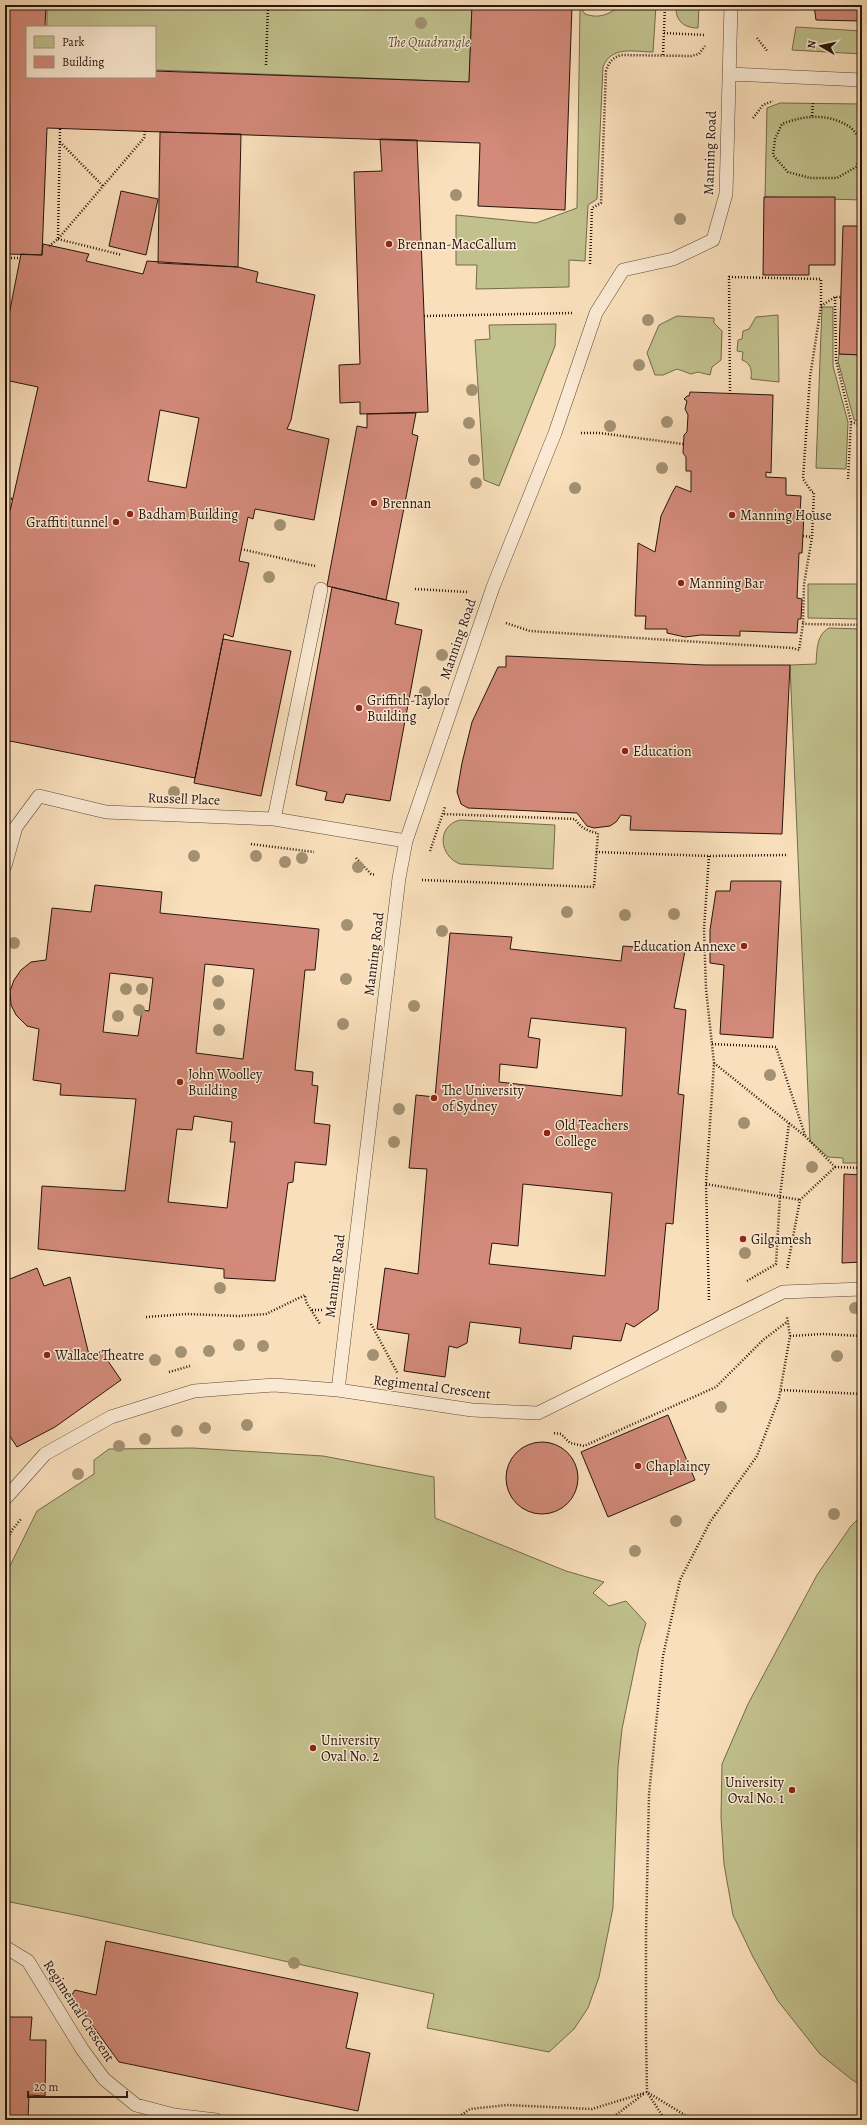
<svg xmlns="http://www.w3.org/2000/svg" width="867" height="2125" font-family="Alegreya,serif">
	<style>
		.green { fill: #c1c18d; stroke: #746a4c }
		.building { fill: #d38a7a; stroke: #26140b; fill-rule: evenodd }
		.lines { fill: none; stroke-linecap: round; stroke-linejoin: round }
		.service-casing { stroke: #5b4737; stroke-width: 14 }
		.path { stroke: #26140b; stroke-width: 2.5; stroke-dasharray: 1 2; stroke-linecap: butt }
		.service { stroke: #fbead3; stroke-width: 13 }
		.tree { fill: #a39173 }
		.poi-dot { fill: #8f2418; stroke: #fbead3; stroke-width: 1.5 }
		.labels { text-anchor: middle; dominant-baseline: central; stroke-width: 3; stroke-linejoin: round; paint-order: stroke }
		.park-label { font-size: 14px; font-style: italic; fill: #5c5138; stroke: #fbead3 }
		.street-label { font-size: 14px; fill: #26140b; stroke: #fbead3 }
		.poi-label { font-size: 14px; fill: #26140b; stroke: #fbead3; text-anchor: start }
	</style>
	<rect width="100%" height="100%" fill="#f9dfbb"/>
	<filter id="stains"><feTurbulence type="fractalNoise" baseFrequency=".005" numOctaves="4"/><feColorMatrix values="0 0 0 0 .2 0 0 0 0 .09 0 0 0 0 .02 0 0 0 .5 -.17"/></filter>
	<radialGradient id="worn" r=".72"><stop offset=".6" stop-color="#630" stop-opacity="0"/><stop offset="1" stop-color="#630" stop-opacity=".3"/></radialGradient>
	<path class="green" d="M47,5H472L469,82L155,70V27H47Z
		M620,5H656L653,52C635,52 611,45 603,67L597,199L588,205L585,261L569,260V287L476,289L477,265H456V215L536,223L577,208L580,7L585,14C598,19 610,15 620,5Z
		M676,5H699L698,28C683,28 675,20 676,5Z
		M796,27L862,31V54L792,50Z
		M780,103L862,104V200L765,197L767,108Z
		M822,307H833V366L848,422L846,469L816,468Z
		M778,315L779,382L751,379C752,370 751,363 742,360L743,352L737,351L738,340L742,339L743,331L749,329L756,317Z
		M677,316L714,318V323L722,331L721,360L712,367L710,375L698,372L691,374L677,369L663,375H655L647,353L659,325Z
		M556,324L555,346L499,486L484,480L475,340L490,339L489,325Z
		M839,354L862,355V422L854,420L838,361Z
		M808,584H862V619L808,618Z
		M829,628L862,629V1163H843V1158L828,1157L810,1141L790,665L816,664C817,651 816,635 829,628Z
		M460,820L555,825L553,869L460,864C439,856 436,826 460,820Z
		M193,1448L323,1456L434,1477L435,1518L566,1571L604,1582L593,1593L609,1606L626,1601L646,1623L639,1647L622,1729L618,1767L613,1908L599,1977L588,2008L574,2029L549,2052L427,2028L434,1994L80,1916L5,1901V1576L37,1511L94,1474V1460L109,1449Z
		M862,1515V2086L851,2079L820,2054L778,2001L753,1957L733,1915L724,1864L721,1817L722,1764L748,1704L817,1575L851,1526Z"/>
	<path class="building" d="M5,5H46L45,27H27V77H155V71L469,82L472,5H572L565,210L478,206L480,143L47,128L42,255L5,254Z
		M814,5H862V21L816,20Z
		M160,132L241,134L238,267L158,263Z
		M380,139L417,140L428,412L360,414V402L340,403L339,365L360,364L354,172L382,171Z
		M121,191L158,199L146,255L109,246Z
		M764,197H835V265H809V275H763Z
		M843,226H862V355L839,354Z
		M43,244L89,254L86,261L143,274L147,261L238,267L258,272L256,282L315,295L291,420L287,429L329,439L314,520L255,509L253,519L248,517L239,561L249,563L233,637L224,634L195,778L10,741L8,748L5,747V510L10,511L38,387L5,380V335L21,254L42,255ZM160,410L199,418L186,488L148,481Z
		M690,392L773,395L771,473L766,472V477L786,478V495L801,496L800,514H804L802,553H799L797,598L802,599L801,619H798L797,633L740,631V636L701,635L685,637L667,633V629H645L646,616H635L638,543L655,552L661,516L672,493L676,486L691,492V471H686V457L683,453L684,435L687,432L688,415L685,409L687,401L684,399L687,396H689Z
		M416,413L412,434L418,436L386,600L327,586L357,426L367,428V414Z
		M332,587L399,603L395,624L422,630L390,801L346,794L343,803L325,800L327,792L296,785Z
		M223,639L291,651L261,796L194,783Z
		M506,656L705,665H790L782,834L630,830L631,816L621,815L616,822L610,826L594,828L587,826L577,813L468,808L461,804L457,792L462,763L472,722L498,667H506Z
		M731,881H781L773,1038L720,1034L724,965L710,963V930L716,891H730Z
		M95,885L162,892L160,913L319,929L315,970H305L295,1070L313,1072L312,1085L318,1086L314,1123L330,1125L326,1165L295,1162L293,1182L288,1183L275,1281L224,1278V1269L38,1249L42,1186L125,1191L136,1099L60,1095L61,1084L33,1080L39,1029L27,1026L16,1015L11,1005L10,991L14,980L21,970L31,962L46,960L52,908L91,912ZM205,964L254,969L243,1059L196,1053ZM110,973L153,978L149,1011L142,1010L138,1036L103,1032ZM194,1116L232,1122L230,1142H235L227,1208L168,1202L177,1129L192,1130Z
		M450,933L512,937L510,949L621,961L623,946L685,951L674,1008L686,1010L678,1094L684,1095L673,1224L666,1223L658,1310L634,1327L626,1323L621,1341L573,1336L571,1349L519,1343L521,1328L470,1322L467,1343L457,1348L449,1346L445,1377L404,1371L409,1334L377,1329L385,1268L418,1274L427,1169L409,1168L416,1095L435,1097ZM531,1018L626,1028L622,1096L499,1082L500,1064L537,1068L540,1039L528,1037ZM523,1184L612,1193L605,1276L489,1264L492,1243L518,1246Z
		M844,1174L862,1175V1262L842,1263Z
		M37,1268L44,1286L70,1277L90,1359L101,1351L121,1380L55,1427L17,1447L5,1429V1281Z
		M668,1415L695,1480L608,1517L581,1452Z
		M506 1478a36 36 0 1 1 72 0a36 36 0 1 1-72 0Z
		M106,1941L358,1993L346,2048L370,2053L358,2111L119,2062L71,1996L75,1990L96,1995Z
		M5,2017H32L30,2040H46L45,2096L29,2095L28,2120L5,2119Z"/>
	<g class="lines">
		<g class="service-casing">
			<path id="service" d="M729,74L862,80
				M274,819L321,589
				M5,866L16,827L39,796L106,812L274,819L406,841
				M338,1390L399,878L406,841L493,587L555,433L596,313L623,270L673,259L713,240L726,194L731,5
				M5,1499L45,1454L111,1417L194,1391L274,1385L338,1390L472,1410L538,1413L783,1292L862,1289
				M5,1947L28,1961L82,2049L104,2079L136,2105L174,2115L216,2120"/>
		</g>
		<path class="path" d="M664,33L705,35
			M757,38L768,52
			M663,55L665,5
			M266,65L268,5
			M812,116L813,102
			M753,118L763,105L773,101
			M862,141C858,137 854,130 850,127C829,113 804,115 782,124L775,139L773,155L788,172L810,178H837L856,167L862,156
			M60,142L103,186
			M58,238L60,128
			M58,239L122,255
			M49,246L58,239L144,138L145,131
			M5,258H20
			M590,264L592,208L601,203L606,71C609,62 612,58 621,55L691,56L699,54L705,46
			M835,297L836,360L851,422L848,479
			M821,306L835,297H841
			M424,316L572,313
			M730,394L729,277L821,279V306L810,377L803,479L812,492H814L812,537L804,584L803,624
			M851,422L862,425
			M581,433H600L683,444
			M5,498L12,499
			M803,536L812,537
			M241,549L315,566
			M415,589L467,592
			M506,623L530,631L792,648L799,650L803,624L862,625
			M251,844L314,852
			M430,851L445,807
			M596,852L709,856L788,855
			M709,856L704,929L706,989L714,1063L706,1184L709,1301
			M356,858L371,874L376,875
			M422,880L594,887L598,833C587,831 581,828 575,819L443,814
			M712,1044L776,1047L805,1135
			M714,1063L805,1136L835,1167L800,1200L787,1269
			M835,1167L862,1168
			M706,1184L800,1200
			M747,1281L776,1264L780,1196L789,1123
			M312,1310H323
			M146,1317L187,1314L239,1316L266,1314L305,1295L306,1302L320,1324
			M371,1324L398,1374
			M790,1336L823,1334L862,1336
			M169,1372L190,1366
			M781,1390L862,1394
			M554,1433L561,1434L570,1443L584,1446L716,1387L763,1340L788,1321
			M5,1546L12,1530L21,1519
			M454,2120L470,2109L507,2105L592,2109L647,2092L693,2120
			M609,2120L645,2093
			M665,2120L647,2092L646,2036V1933L649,1794L663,1656L680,1580L710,1522L757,1456L779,1398L790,1336L787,1317"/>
		<use href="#service" class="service"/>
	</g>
	<g class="tree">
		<circle cx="421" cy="23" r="6"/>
		<circle cx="456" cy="195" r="6"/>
		<circle cx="680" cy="219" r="6"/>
		<circle cx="648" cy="320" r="6"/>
		<circle cx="639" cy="365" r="6"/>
		<circle cx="472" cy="390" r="6"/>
		<circle cx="667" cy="422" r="6"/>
		<circle cx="469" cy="423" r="6"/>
		<circle cx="610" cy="426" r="6"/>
		<circle cx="474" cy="460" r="6"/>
		<circle cx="662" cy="468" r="6"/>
		<circle cx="476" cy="483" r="6"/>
		<circle cx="575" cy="488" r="6"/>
		<circle cx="280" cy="525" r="6"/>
		<circle cx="269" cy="577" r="6"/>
		<circle cx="442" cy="655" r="6"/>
		<circle cx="425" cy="692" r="6"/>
		<circle cx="174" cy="792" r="6"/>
		<circle cx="194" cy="856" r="6"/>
		<circle cx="256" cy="856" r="6"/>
		<circle cx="302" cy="858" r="6"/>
		<circle cx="285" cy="862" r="6"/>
		<circle cx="358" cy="867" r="6"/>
		<circle cx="567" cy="912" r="6"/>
		<circle cx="674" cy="914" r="6"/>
		<circle cx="625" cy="915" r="6"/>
		<circle cx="347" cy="925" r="6"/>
		<circle cx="442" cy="931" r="6"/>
		<circle cx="14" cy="943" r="6"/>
		<circle cx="346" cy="979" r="6"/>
		<circle cx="218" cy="981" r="6"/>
		<circle cx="126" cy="989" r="6"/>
		<circle cx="142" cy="989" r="6"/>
		<circle cx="219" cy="1004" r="6"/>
		<circle cx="414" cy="1006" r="6"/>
		<circle cx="139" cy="1010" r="6"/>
		<circle cx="118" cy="1016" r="6"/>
		<circle cx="343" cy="1024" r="6"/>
		<circle cx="219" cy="1030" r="6"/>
		<circle cx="770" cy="1075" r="6"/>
		<circle cx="399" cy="1109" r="6"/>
		<circle cx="744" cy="1123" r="6"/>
		<circle cx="394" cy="1142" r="6"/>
		<circle cx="812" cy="1167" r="6"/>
		<circle cx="745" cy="1253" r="6"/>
		<circle cx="220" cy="1288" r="6"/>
		<circle cx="855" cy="1308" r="6"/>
		<circle cx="239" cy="1345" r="6"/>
		<circle cx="263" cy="1346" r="6"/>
		<circle cx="209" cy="1351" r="6"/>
		<circle cx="181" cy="1352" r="6"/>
		<circle cx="373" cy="1355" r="6"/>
		<circle cx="837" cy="1356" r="6"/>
		<circle cx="155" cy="1360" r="6"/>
		<circle cx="721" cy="1407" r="6"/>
		<circle cx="247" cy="1425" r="6"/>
		<circle cx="205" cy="1428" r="6"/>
		<circle cx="177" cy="1431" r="6"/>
		<circle cx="145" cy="1439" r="6"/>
		<circle cx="119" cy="1446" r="6"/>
		<circle cx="78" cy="1474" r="6"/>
		<circle cx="834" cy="1514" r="6"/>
		<circle cx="676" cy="1521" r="6"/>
		<circle cx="635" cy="1551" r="6"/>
		<circle cx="294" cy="1963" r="6"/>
	</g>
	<g class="poi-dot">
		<circle cx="389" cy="244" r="4"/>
		<circle cx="374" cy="503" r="4"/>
		<circle cx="130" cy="514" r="4"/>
		<circle cx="732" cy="515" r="4"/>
		<circle cx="116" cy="522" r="4"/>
		<circle cx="681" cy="583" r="4"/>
		<circle cx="359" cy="708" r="4"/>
		<circle cx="625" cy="751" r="4"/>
		<circle cx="744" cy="946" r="4"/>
		<circle cx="180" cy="1082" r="4"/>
		<circle cx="434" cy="1098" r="4"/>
		<circle cx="547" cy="1133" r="4"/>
		<circle cx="743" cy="1239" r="4"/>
		<circle cx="47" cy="1355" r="4"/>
		<circle cx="638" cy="1466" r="4"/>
		<circle cx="313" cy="1748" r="4"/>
		<circle cx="792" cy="1790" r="4"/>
	</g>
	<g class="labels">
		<g class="park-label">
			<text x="429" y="42">The Quadrangle</text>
		</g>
		<g class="street-label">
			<text transform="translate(710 153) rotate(-88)">Manning Road</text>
			<text transform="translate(458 639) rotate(-71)">Manning Road</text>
			<text transform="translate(184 799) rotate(2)">Russell Place</text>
			<text transform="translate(374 954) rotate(-83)">Manning Road</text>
			<text transform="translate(335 1276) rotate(-83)">Manning Road</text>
			<text transform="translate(432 1387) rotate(7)">Regimental Crescent</text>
			<text transform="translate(79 2011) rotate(57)">Regimental Crescent</text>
		</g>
		<g class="poi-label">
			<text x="397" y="244">Brennan-MacCallum</text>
			<text x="382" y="503">Brennan</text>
			<text x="138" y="514">Badham Building</text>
			<text x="740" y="515">Manning House</text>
			<text x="108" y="522" text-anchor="end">Graffiti tunnel</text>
			<text x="689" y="583">Manning Bar</text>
			<text x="367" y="700">Griffith-Taylor<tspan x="367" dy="16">Building</tspan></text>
			<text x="633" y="751">Education</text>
			<text x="736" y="946" text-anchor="end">Education Annexe</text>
			<text x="188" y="1074">John Woolley<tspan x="188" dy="16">Building</tspan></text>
			<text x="442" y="1090">The University<tspan x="442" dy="16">of Sydney</tspan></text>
			<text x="555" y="1125">Old Teachers<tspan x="555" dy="16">College</tspan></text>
			<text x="751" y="1239">Gilgamesh</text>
			<text x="55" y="1355">Wallace Theatre</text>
			<text x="646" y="1466">Chaplaincy</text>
			<text x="321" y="1740">University<tspan x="321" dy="16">Oval No. 2</tspan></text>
			<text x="784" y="1782" text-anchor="end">University<tspan x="784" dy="16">Oval No. 1</tspan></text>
		</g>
	</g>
	<rect width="867" height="2125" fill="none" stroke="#f9dfbb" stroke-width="20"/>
	<rect x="6" y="6" width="855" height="2113" fill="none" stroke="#26140b" stroke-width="2"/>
	<rect x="10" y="10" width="847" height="2105" fill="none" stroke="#26140b"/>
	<rect x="26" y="26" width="130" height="52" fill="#fbead3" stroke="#a69483"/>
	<rect x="34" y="36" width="20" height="12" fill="#c1c18d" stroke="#a69483"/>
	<text x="62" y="46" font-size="12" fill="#26140b">Park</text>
	<rect x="34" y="56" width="20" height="12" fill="#d38a7a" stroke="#a69483"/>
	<text x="62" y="66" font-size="12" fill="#26140b">Building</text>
	<g transform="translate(821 46) rotate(279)" stroke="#fbead3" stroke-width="3" paint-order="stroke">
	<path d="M0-3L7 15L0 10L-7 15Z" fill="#26140b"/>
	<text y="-6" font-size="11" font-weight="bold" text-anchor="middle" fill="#26140b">N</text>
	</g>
	<path d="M28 2091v6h99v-6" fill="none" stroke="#26140b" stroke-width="2"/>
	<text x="34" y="2091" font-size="12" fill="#26140b" stroke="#fbead3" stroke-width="3" paint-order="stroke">20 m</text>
	<rect width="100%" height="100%" filter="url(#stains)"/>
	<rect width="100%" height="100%" fill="url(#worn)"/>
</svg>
